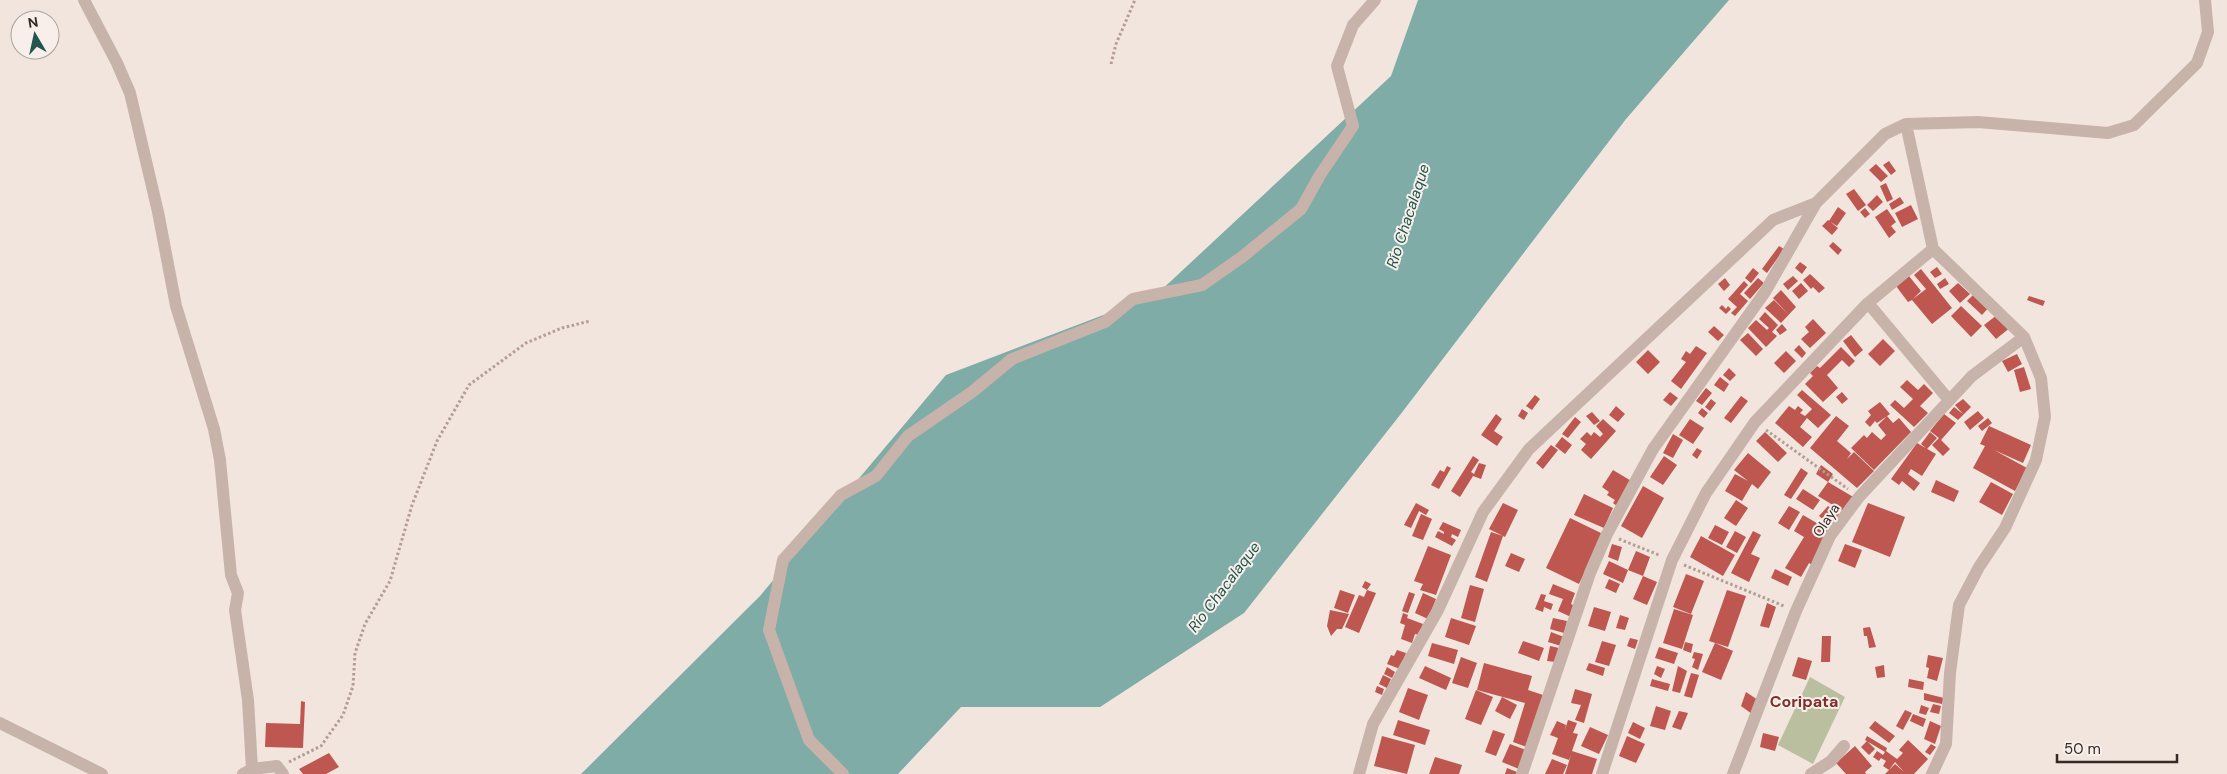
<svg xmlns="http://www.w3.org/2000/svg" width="2227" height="774" font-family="'DM Sans',sans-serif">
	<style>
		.green { fill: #b9bf9f }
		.water { fill: #7faca6 }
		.building { fill: #bd574f }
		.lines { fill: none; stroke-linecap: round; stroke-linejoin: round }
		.path { stroke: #b49d95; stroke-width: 3; stroke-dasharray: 2.5 2.5; stroke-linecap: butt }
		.minor { stroke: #c8b3aa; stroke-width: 12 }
		.labels { text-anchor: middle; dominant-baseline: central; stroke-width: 4; stroke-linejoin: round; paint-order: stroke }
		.street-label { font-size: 14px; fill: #362b29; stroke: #f8efea }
		.water-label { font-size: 15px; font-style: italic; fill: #22554f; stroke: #f8efea }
		.quarter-label { font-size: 16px; font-weight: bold; fill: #7f2e28; stroke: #f8efea }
	</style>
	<rect width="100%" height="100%" fill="#f1e5de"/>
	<path class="green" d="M1810,677L1845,697L1813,764L1778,745Z"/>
	<path class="water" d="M1418,0H1729L1626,119L1400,415L1244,613L1100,707H961L898,774H581L760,596L946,375L1156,295L1391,76Z"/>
	<path class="building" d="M1889,161L1896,171L1891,175L1883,165Z
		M1876,164L1888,176L1881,182L1869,170Z
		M1886,183L1893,199L1887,202L1880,186Z
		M1854,189L1866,205L1858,211L1846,194Z
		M1877,195L1883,202L1873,211L1867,205Z
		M1900,197L1904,203L1892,210L1889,204Z
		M1911,205L1918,219L1902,227L1895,213Z
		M1838,207L1846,213L1837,226L1829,221Z
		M1865,208L1870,214L1865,218L1860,212Z
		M1887,209L1896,222L1891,226L1896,232L1889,238L1875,217Z
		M1828,220L1838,228L1832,235L1822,226Z
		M1833,242L1842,250L1838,255L1829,246Z
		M1779,246L1784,249L1767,273L1762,269Z
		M1800,262L1807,267L1802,274L1795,268Z
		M1937,267L1942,274L1935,278L1930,272Z
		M1753,268L1759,273L1751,283L1745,278Z
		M1921,269L1952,308L1932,324L1912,300L1908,302L1896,286L1909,276L1921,291L1913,299L1926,289L1914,275Z
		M1810,274L1825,288L1819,293L1813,287L1811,289L1803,280Z
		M1793,276L1798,281L1788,290L1783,284Z
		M1725,278L1730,285L1724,291L1718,284Z
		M1758,278L1764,283L1750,299L1744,293Z
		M1945,278L1949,284L1940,289L1937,284Z
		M1744,281L1748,285L1740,294L1748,301L1735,316L1731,313L1737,307L1728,299Z
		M1801,283L1808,291L1799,299L1792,291Z
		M1958,283L1970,294L1960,303L1949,291Z
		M1781,290L1796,307L1781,323L1765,308L1774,300L1788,314L1773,298Z
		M1975,293L1990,306L1982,315L1967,301Z
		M2029,296L2045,301L2043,306L2027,300Z
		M1722,305L1726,309L1728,306L1731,309L1726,314L1719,308Z
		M1961,306L1982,326L1971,337L1951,316Z
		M1765,312L1778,325L1772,332L1777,336L1766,347L1748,328L1756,320L1767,330L1769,328L1759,319Z
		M1997,315L2011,327L1996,339L1984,325Z
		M1813,319L1826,333L1810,348L1801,339L1809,332L1805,327Z
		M1782,324L1787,330L1780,335L1776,330Z
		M1714,326L1724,335L1718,341L1708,332Z
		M1748,333L1763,349L1756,356L1740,340Z
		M1851,335L1863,350L1855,357L1843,341Z
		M1883,339L1895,351L1880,366L1868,354Z
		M1799,345L1806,353L1802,358L1794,350Z
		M1696,346L1707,353L1681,389L1671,381L1686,362L1681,359L1686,351L1690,354Z
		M1841,347L1855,361L1849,367L1842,360L1827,375L1838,388L1823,402L1805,384L1813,376L1810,373L1817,366L1820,368Z
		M1648,350L1660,362L1648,374L1636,362Z
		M1786,351L1796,361L1784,373L1774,363Z
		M2017,354L2022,364L2008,372L2002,361Z
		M2024,367L2031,389L2020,392L2014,370Z
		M1729,368L1736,375L1730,381L1723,375Z
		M1720,377L1729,384L1724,392L1714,385Z
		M1907,380L1918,390L1924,384L1933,393L1920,406L1928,413L1914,427L1890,405L1895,400L1904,408L1913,399L1900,387Z
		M1706,388L1712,393L1702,405L1696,401Z
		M1802,390L1831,415L1818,428L1807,418L1800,427L1812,437L1803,447L1775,423L1789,406L1795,410L1798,406L1803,410L1800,413L1805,416L1812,409L1797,395Z
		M1670,392L1678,398L1671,406L1663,400Z
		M1842,392L1848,399L1842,404L1836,397Z
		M1535,395L1540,399L1532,410L1526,406Z
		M1741,396L1748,401L1731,423L1724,418Z
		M1711,399L1716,403L1710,411L1705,407Z
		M1963,399L1971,407L1958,420L1949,413L1954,407L1963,414L1955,405Z
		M1880,402L1890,414L1877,423L1875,421L1870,427L1865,422L1871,415L1868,411Z
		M1616,406L1625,414L1618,422L1609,415Z
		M1702,408L1708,413L1704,418L1698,413Z
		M1522,409L1528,413L1524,420L1518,416Z
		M1978,411L1984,418L1970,430L1964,422Z
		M1592,412L1600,421L1594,425L1586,416Z
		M1496,414L1502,419L1494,431L1503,437L1497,446L1481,435Z
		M1944,414L1956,423L1941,440L1950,449L1943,456L1932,445L1939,438L1930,431Z
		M1836,416L1849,426L1837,441L1851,453L1847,459L1854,452L1874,471L1857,488L1810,448Z
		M1887,416L1893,423L1899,418L1911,432L1874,470L1851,448L1864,435L1867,438L1872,432L1881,440L1886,435L1878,425Z
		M1575,417L1581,422L1568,438L1562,434Z
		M1988,418L1992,423L1982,431L1978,426Z
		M1603,419L1616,431L1591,459L1581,450L1586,444L1580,439L1587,432L1591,436L1594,432L1600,437L1603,434L1596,426Z
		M1690,419L1704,428L1693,444L1679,435Z
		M1989,426L2031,445L2023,463L1994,450L2027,468L2015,491L1973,468L1985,446L1980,444Z
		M1765,432L1787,453L1778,462L1756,441Z
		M1930,432L1937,438L1927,449L1921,444Z
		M1673,434L1683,440L1673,458L1663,453Z
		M1562,437L1572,445L1565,454L1555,446Z
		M1917,443L1936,454L1922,476L1911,469L1908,474L1920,483L1914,491L1902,481L1899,485L1891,479Z
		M1551,445L1558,450L1543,469L1536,463Z
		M1697,448L1702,451L1697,459L1692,455Z
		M1748,453L1771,472L1758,489L1752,484L1742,501L1725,491L1735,474L1748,481L1734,470Z
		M1473,456L1479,460L1471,472L1474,474L1479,463L1486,465L1481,479L1473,476L1460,497L1451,491Z
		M1664,456L1677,465L1663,485L1650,477Z
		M1821,465L1833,474L1828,482L1816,474Z
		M1447,466L1451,468L1439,489L1431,485L1440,470L1444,472Z
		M1801,468L1808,473L1791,499L1784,495Z
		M1613,470L1633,482L1617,506L1613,503L1615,500L1607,495L1609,492L1602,487Z
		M1936,480L1959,491L1954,502L1931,492Z
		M1828,482L1855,498L1846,513L1818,496Z
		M1991,482L2013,494L2002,515L1979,502Z
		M1643,486L1664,498L1642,538L1621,526Z
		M1803,489L1820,500L1813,510L1796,499Z
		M1584,494L1613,508L1604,528L1574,515Z
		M1736,500L1748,508L1736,526L1724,518Z
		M1416,503L1429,510L1426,515L1419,511L1411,528L1404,525Z
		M1503,503L1518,510L1505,537L1489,529Z
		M1868,503L1905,517L1890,557L1852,542Z
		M1789,506L1800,512L1789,530L1778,523Z
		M1828,506L1840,515L1831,526L1819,516Z
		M1421,514L1432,519L1423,540L1412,536Z
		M1803,515L1832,532L1812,565L1809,563L1801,577L1785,568L1804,537L1794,531Z
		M1570,518L1603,534L1579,584L1546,568Z
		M1443,522L1461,530L1458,537L1452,534L1451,537L1456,540L1452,546L1435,537L1438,531L1444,534V532L1439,529Z
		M1715,525L1729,532L1722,545L1708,538Z
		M1735,531L1746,537L1737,553L1726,547Z
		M1753,531L1761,535L1751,554L1760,558L1749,582L1731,573Z
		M1491,532L1503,536L1487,582L1475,577Z
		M1701,536L1735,555L1723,576L1690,557Z
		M1612,544L1622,547L1618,561L1608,557Z
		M1845,544L1862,550L1855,568L1838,561Z
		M1428,546L1451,555L1436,595L1420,590L1423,584L1414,581Z
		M1636,551L1650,557L1643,576L1628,570L1623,583L1603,574L1609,561L1628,570Z
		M1511,553L1525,559L1519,572L1505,566Z
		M1775,569L1792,577L1788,586L1771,578Z
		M1686,574L1704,581L1691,614L1673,607Z
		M1643,576L1657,582L1647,605L1633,599Z
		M1609,579L1620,584L1616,593L1605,588Z
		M1365,581L1371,584L1367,590L1376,593L1359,633L1345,627L1359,595L1364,597L1367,590L1362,587Z
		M1553,584L1575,593L1571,604L1575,606L1571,617L1558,611L1563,599L1549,594Z
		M1470,585L1484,589L1475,622L1461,618Z
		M1340,590L1355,595L1348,613L1334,608Z
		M1727,590L1746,596L1728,647L1709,641Z
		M1409,592L1415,594L1408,613L1402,611Z
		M1423,593L1436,599L1428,619L1415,613Z
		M1541,594L1546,595L1544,601L1553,604L1551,610L1544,607L1543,612L1535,609Z
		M1767,603L1776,607L1769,628L1760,626Z
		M1594,607L1611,612L1605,631L1588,626Z
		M1674,609L1693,615L1682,649L1663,643Z
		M1330,610L1349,614L1342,629H1337L1331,636L1327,626Z
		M1403,613L1408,615L1407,618L1423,624L1419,635L1415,634L1412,643L1401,639L1405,625L1400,623Z
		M1620,615L1629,618L1625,630L1616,628Z
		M1451,618L1476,626L1469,645L1445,637Z
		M1553,618L1567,621L1564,633L1550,629Z
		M1870,627L1876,647L1869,648L1867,636H1864L1863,628Z
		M1551,632L1564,637L1561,646L1548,642Z
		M1822,636H1831L1830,662H1821Z
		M1630,638L1638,640L1635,649L1627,646Z
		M1523,641L1544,648L1539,661L1518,653Z
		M1602,641L1616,645L1609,666L1595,662Z
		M1685,642L1693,644L1691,653L1683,650Z
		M1432,643L1458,650L1454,664L1428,656Z
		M1715,643L1733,651L1721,680L1702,672Z
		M1550,646L1559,648L1556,662L1547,661Z
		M1659,647L1678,653L1674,664L1655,658Z
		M1397,650L1406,653L1400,669L1387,664L1391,655L1394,656Z
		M1694,652L1703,654L1698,670L1692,667L1695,659L1692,658Z
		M1928,655L1943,658L1937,681L1927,678L1929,668L1926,667Z
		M1461,657L1477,663L1468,688L1452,683Z
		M1798,657L1812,661L1806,680L1792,676Z
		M1484,663L1532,676L1528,690L1543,695L1527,747L1513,742L1525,703L1477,690Z
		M1589,663L1605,668L1603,676L1586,670Z
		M1884,665L1885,677L1877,678L1875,667Z
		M1425,666L1451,678L1446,690L1419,678Z
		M1657,666L1665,669L1661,678L1654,674Z
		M1678,666L1687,671L1680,693L1672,691Z
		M1387,667L1395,672L1392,678L1384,674Z
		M1691,673L1699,675L1692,698L1684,696Z
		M1383,675L1391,679L1387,688L1379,684Z
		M1652,679L1670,684L1668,691L1650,686Z
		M1909,679L1924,682L1923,690L1908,687Z
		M1377,686L1384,689L1382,695L1375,692Z
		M1408,688L1428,695L1419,720L1399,712Z
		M1575,689L1592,694L1584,723L1575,720L1581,705L1571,703Z
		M1476,690L1493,697L1481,725L1465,719Z
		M1746,692L1758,700L1752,714L1741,706Z
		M1924,693L1944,698L1942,704L1924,700Z
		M1502,697L1517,705L1510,719L1495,711Z
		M301,701L305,702L303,748L265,747L266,723L300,724Z
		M1933,704L1941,706L1939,714L1930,712Z
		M1921,705L1929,708L1926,715L1919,713Z
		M1656,706L1671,711L1665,730L1650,726Z
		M1905,710L1912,713L1903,730L1896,726Z
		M1679,711L1688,713L1681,730L1672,727Z
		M1913,714L1926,719L1923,727L1910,721Z
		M1398,720L1430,730L1425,745L1393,735Z
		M1568,720L1577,723L1573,733L1578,734L1572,751L1597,759L1592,774H1565L1571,755L1569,760L1552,754L1558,738L1550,735L1557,721L1566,725L1565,730Z
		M1875,721L1895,736L1889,743L1869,728Z
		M1930,721L1941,726L1935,744L1924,739Z
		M1633,722L1645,728L1640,739L1628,733Z
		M1590,727L1608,735L1599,754L1581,746Z
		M1493,730L1505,734L1496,756L1485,752Z
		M1763,733L1779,737L1775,751L1760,747Z
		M1382,736L1415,745L1407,774L1374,766Z
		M1627,736L1645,744L1636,763L1619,756Z
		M1867,736L1887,748L1886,751L1897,759L1903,753L1899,750L1908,740L1928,759L1914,774H1885L1895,764L1904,772L1895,762L1889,770L1883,766L1886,761L1881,758L1879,761L1873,757L1877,751L1883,755L1885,752L1865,740Z
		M1867,741L1875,749L1869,755L1861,747Z
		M1510,744L1526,750L1519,769L1502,762Z
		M1931,744L1936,747L1930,755L1925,752Z
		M1855,746L1872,766L1865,772L1866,774H1846L1836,763Z
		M329,753L339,767L326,774H303L299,769Z
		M1435,757L1462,765L1459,774H1429Z
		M1552,759L1567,765L1563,774H1545Z
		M1507,768L1522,774H1505Z"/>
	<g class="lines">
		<path class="path" d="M1111,64L1116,44L1135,0
			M1766,430L1848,489
			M1619,539L1659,555
			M1684,565L1784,606
			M289,762L321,746L343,715L353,686L355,653L365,624L390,581L412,505L437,441L469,385L526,343L562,328L590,321"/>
		<path class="minor" d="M84,0L117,63L130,93L158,212L176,306L214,429L220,460L231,575L238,593L235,610L248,700L252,769
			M1906,124L1933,249L2024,337L2041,378L2045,417L2036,460L2005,528L1979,567L1959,605L1950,673L1946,744L1932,774
			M1868,303L1949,400
			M0,723L102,774
			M243,774L252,769L277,766L283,774
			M843,774L809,740L769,630L783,560L841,495L876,476L908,436L972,392L1012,359L1105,322L1133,299L1202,285L1242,257L1301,209L1320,175L1353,126L1337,66L1353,25L1375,0
			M1359,774L1373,724L1438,610L1483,512L1529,449L1773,220L1816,203
			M1522,774L1590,573L1607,534L1653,449L1765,292L1816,203L1885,134L1906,124L1978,122L2108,133L2134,125L2197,63L2208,32L2205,0
			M1602,774L1672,560L1706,493L1755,422L1868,303L1933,249
			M1733,774L1796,611L1830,536L1859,497L1972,376L2024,337
			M1811,774L1831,761L1844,746"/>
	</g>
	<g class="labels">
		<g class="street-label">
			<text transform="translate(1826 520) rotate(-57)">Olaya</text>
		</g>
		<g class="water-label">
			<text transform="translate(1408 216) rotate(-72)">Río Chacalaque</text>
			<text transform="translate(1224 587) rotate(-53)">Río Chacalaque</text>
		</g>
		<g class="quarter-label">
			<text x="1804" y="701">Coripata</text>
		</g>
	</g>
	<g transform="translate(35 35) rotate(351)"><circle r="24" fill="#f8efea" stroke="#aaa19d"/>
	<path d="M0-4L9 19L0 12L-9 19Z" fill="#22554f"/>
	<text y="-8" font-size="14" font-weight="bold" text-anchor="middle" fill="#362b29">N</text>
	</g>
	<path d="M2057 754v8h120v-8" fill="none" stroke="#362b29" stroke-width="2.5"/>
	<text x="2064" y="754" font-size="15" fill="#362b29" stroke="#f8efea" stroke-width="4" paint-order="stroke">50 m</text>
</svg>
